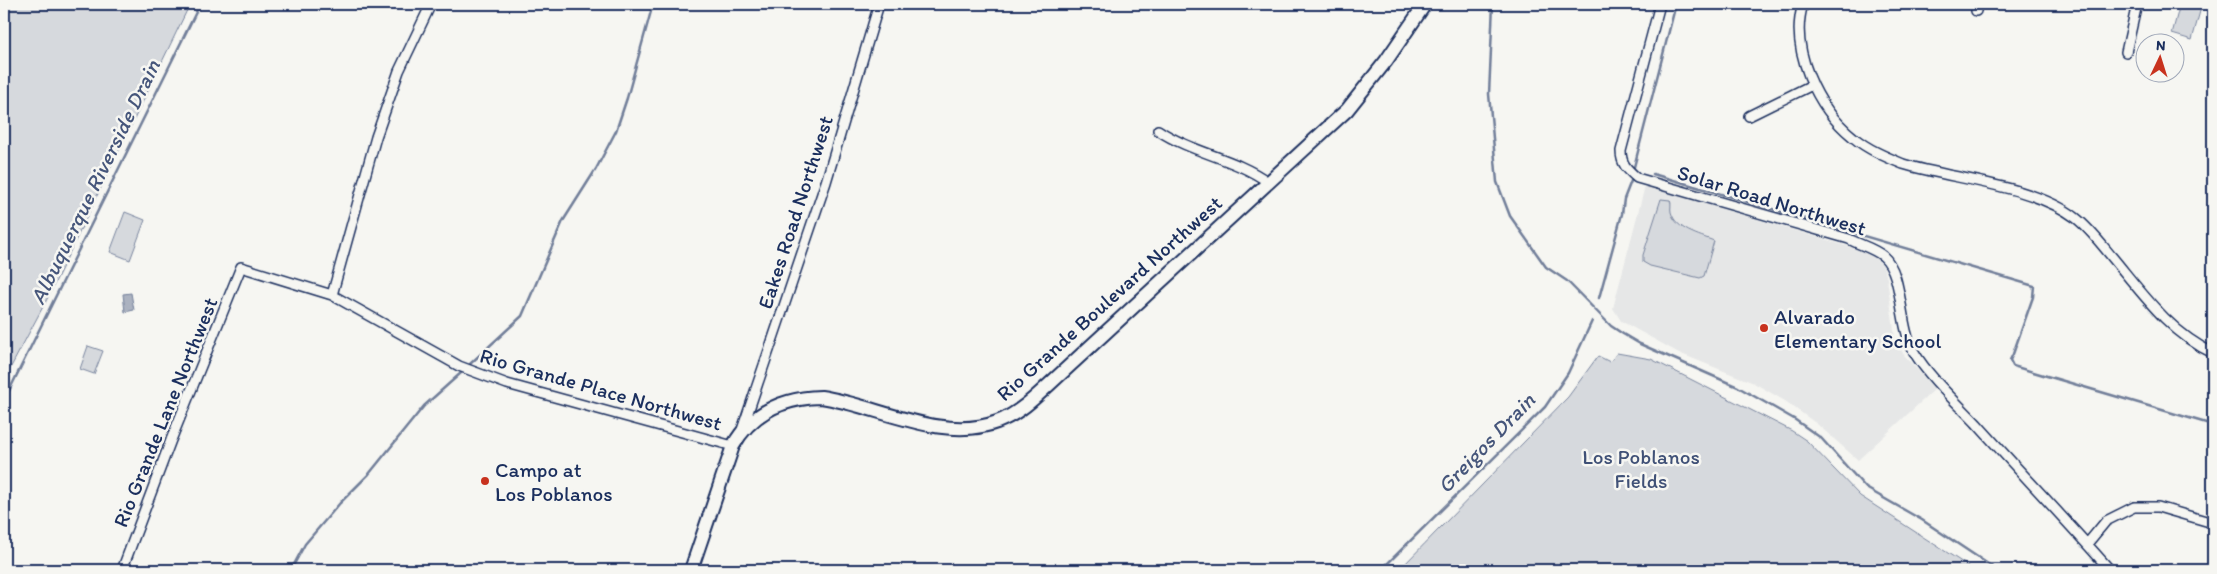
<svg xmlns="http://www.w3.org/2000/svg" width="2217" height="574" font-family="Itim,sans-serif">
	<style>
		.built { fill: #e6e7e7 }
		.green { fill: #d6d9dd; stroke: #78849e }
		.water { fill: #abb2c0; stroke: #717e99 }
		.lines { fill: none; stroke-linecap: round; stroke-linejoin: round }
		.stream { stroke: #717e99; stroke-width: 2.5 }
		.street-casing { stroke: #1b2f5e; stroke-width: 12 }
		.secondary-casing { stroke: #1b2f5e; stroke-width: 16 }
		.street { stroke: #f6f6f2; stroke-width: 9 }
		.secondary { stroke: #f6f6f2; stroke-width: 12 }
		.poi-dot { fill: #c8321e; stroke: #f6f6f2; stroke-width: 2 }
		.labels { text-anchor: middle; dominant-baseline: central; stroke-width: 5; stroke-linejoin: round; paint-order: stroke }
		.street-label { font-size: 21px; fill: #1b2f5e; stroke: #f6f6f2 }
		.poi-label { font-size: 21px; fill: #1b2f5e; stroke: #f6f6f2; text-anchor: start }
		.park-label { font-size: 21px; fill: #405177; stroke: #f6f6f2 }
		.water-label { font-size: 22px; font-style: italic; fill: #46567b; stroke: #f6f6f2 }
	</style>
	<rect width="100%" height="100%" fill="#f6f6f2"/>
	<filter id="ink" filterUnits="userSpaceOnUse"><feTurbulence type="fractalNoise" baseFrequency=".02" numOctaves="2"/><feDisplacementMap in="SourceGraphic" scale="10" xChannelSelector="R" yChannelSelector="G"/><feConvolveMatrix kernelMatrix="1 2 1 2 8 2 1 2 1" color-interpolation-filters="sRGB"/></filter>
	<g filter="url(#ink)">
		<path class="built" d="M1645,186L1861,250L1873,256L1883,265L1887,278L1895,338L1904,355L1935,389L1858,460L1817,424L1785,401L1754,383L1679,353L1621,321L1613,308Z"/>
		<path class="green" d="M4,4H190L46,301L4,380Z
			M2180,4H2202L2192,40L2172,34Z
			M1661,199L1670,200C1672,204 1670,208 1671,212C1676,230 1699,235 1714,241L1704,276L1700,278L1650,266L1643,262V255Z
			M125,212L145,220L130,260L110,252Z
			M88,346L103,351L94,374L80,369Z
			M1617,353L1651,359L1792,431L1807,441L1860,496L1974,570H1399L1568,397L1598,356L1610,362Z"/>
		<path class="water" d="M131,293L134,310L125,312L123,294Z"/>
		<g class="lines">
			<path class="stream" d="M1493,4L1489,94L1497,182L1510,216L1546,267L1567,281L1611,326L1623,334L1640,344L1738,387L1794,419L1821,438L1866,488L1922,520L1997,570
				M1634,167L1676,4
				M1653,174L2034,286L2033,297L2013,354L2010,360L2013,366L2213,425
				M1599,298L1622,214L1624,199L1631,181
				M470,364L522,316L563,221L596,169L616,131L627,98L653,4
				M4,401L200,4
				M291,570L305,544L340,503L369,474L424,406L461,373
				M1381,570L1545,407L1568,373L1592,321"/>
			<g class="street-casing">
				<path id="street" d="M1660,4L1621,151C1621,164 1627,169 1637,178L1849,239C1860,245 1873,248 1883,256C1904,274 1898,324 1914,352C1928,376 1957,403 1977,424C2021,473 2067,521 2110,570
					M1803,4C1789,49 1817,108 1853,137C1867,149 1886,157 1903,164C1956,180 2033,185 2076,218C2090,229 2101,244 2112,257C2142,293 2170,333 2213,353
					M1976,11L1977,4
					M2126,52L2137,4
					M1749,116L1812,85
					M1158,130C1192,153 1235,158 1268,182
					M332,295L376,137L399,71L431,4
					M742,430L826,182L879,4
					M2087,544L2106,521L2134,507H2158L2213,523
					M122,570L171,440L241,267L332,295L459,366L507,384L733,446"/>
			</g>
			<g class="secondary-casing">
				<path id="secondary" d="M691,570L733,446C752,412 783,398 821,397C876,405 942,443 997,422C1014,416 1028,404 1041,392L1347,110L1386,61L1425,4"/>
			</g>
			<use href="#street" class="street"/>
			<use href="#secondary" class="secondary"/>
		</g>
	</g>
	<g class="poi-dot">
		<circle cx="1764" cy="328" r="5"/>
		<circle cx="485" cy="481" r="5"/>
	</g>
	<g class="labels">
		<g class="street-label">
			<text transform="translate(1772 200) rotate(17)">Solar Road Northwest</text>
			<text transform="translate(795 212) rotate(-72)">Eakes Road Northwest</text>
			<text transform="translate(1109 298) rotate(-42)">Rio Grande Boulevard Northwest</text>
			<text transform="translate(601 389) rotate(16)">Rio Grande Place Northwest</text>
			<text transform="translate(165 412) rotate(-68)">Rio Grande Lane Northwest</text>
		</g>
		<g class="poi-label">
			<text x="1774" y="316">Alvarado<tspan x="1774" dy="24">Elementary School</tspan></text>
			<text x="495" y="469">Campo at<tspan x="495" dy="24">Los Poblanos</tspan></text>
		</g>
		<g class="park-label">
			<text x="1641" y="456">Los Poblanos<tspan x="1641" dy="24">Fields</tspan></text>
		</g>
		<g class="water-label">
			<text transform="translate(95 182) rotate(-64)">Albuquerque Riverside Drain</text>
			<text transform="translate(1486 443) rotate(-46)">Greigos Drain</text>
		</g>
	</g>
	<rect width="2217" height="574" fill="none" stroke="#f6f6f2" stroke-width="20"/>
	<rect x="10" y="10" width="2197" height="554" fill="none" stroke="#1b2f5e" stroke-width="2" filter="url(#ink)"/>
	<g transform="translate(2160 58) rotate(4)"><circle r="24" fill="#f6f6f2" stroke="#9ea6b7"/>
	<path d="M0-4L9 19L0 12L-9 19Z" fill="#c8321e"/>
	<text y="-8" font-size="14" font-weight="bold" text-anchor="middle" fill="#1b2f5e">N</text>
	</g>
</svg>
